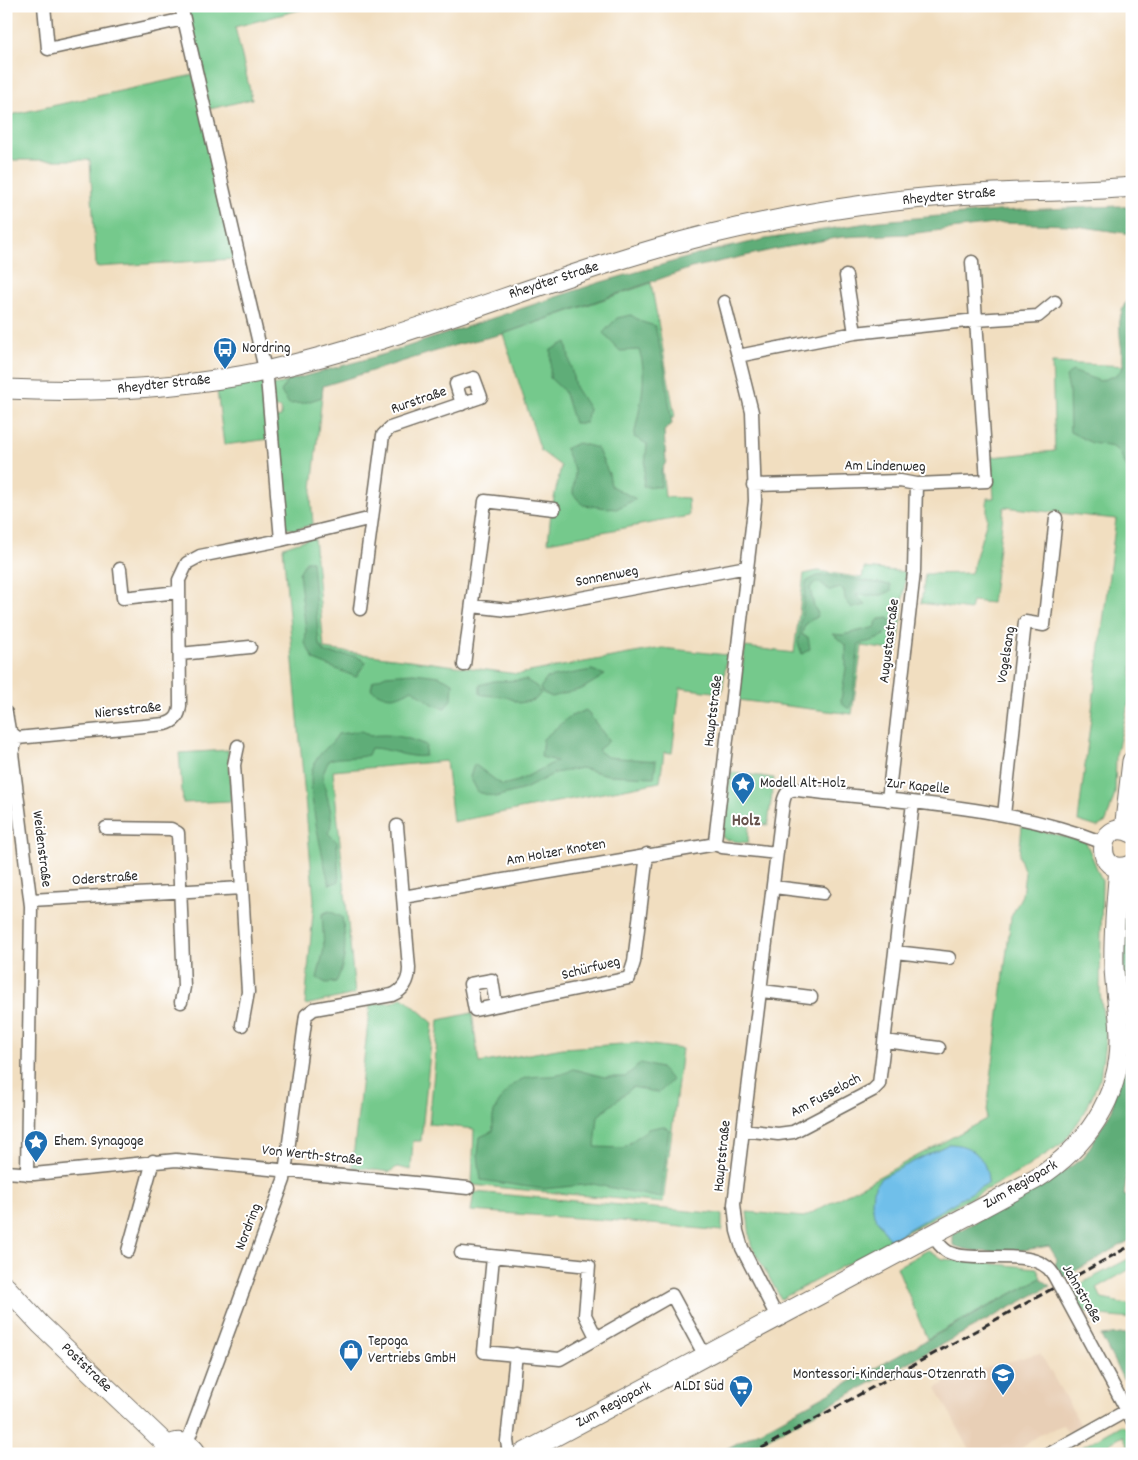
<svg xmlns="http://www.w3.org/2000/svg" width="1138" height="1460" font-family="Dekko,sans-serif">
	<style>
		.built { fill: #e8cfb6 }
		.green { fill: #74c98c; stroke: #507a5c }
		.forest { fill: #5fad78; stroke: #456c52 }
		.water { fill: #70bfea; stroke: #4e758a }
		.lines { fill: none; stroke-linecap: round; stroke-linejoin: round }
		.street-casing { stroke: #706a5f; stroke-width: 15 }
		.secondary-casing { stroke: #706a5f; stroke-width: 21 }
		.street { stroke: #fff; stroke-width: 12 }
		.secondary { stroke: #fff; stroke-width: 19 }
		.rail { stroke: #2b2b2b; stroke-width: 3; stroke-dasharray: 8 4; stroke-linecap: butt }
		.street-bridge-casing { stroke: #706a5f; stroke-width: 15; stroke-linecap: butt }
		.street-bridge { stroke: #fff; stroke-width: 12 }
		.labels { text-anchor: middle; dominant-baseline: central; stroke-width: 4; stroke-linejoin: round; paint-order: stroke }
		.street-label { font-size: 15px; fill: #2b2b2b; stroke: #fff }
		.poi-label { font-size: 15px; fill: #2b2b2b; stroke: #fff; text-anchor: start }
		.quarter-label { font-size: 18px; font-weight: bold; fill: #66524c; stroke: #fff }
	</style>
	<rect width="100%" height="100%" fill="#fff"/>
	<filter id="ink" filterUnits="userSpaceOnUse"><feTurbulence type="fractalNoise" baseFrequency=".02" numOctaves="2"/><feDisplacementMap in="SourceGraphic" scale="10" xChannelSelector="R" yChannelSelector="G"/><feConvolveMatrix kernelMatrix="1 2 1 2 8 2 1 2 1" color-interpolation-filters="sRGB"/></filter>
	<filter id="wash" filterUnits="userSpaceOnUse"><feTurbulence type="fractalNoise" baseFrequency=".0096" numOctaves="4" result="noise"/><feDisplacementMap in="SourceGraphic" scale="20" xChannelSelector="R" yChannelSelector="G"/><feGaussianBlur stdDeviation="1.12" result="paint"/><feColorMatrix in="noise" values="0 0 0 0 0 0 0 0 0 0 0 0 0 0 0 0 0 1.4 0 .05"/><feComposite in="paint" operator="in"/></filter>
	<g filter="url(#wash)">
		<rect width="100%" height="100%" fill="#f1dec0"/>
		<path class="built" d="M1040,1353L1081,1425L1068,1432L1063,1425L1039,1435L1014,1454H972L936,1388L957,1376Z"/>
		<path class="green" d="M205,6H314L235,27L252,99L210,109L187,12Z
			M193,75L235,259L96,267L90,160H6V116Z
			M651,283L675,417L658,425L665,497L688,498L689,516L548,542L551,512L561,466L541,451L503,334Z
			M1052,363L1132,366V689L1116,755L1115,794L1106,822L1097,827L1078,821L1116,519L1004,507L992,603L972,601L970,610L921,603L925,574L971,573L987,520V498H994L991,457L1055,451Z
			M321,372L323,386L311,498L313,524L295,530L287,528L284,523L275,418L281,417V408H274L272,386Z
			M263,381L270,439L224,445L217,391Z
			M314,537L324,649L518,674L662,648L727,655L722,693L680,688L672,753L664,752L660,782L453,822L446,761L333,771L355,994L305,1005L314,901L283,547Z
			M864,568L906,572L898,651L862,646L852,714L738,700L745,647L794,653L804,574L818,571L862,578Z
			M228,750L231,801L183,803L179,753Z
			M730,772L774,778L768,825L749,823L748,843L726,840L722,837Z
			M1022,826L1086,842L1102,881L1100,993L1106,1036L1100,1078L1085,1112L1064,1142L1021,1171L781,1299L751,1245L747,1212L804,1217L986,1119L1011,917L1022,895L1025,873L1019,856Z
			M403,997L433,1023L421,1141H413L411,1170L397,1167L390,1172L352,1167L370,1004L393,1002Z
			M472,1013L479,1063L563,1048L637,1043L682,1049L663,1203L472,1185L474,1129L429,1124L439,1020Z
			M474,1192L722,1214V1231L621,1221L471,1211Z
			M928,1250L943,1259L1037,1268L1041,1278L927,1339L897,1267Z
			M1132,1257V1268L1097,1288L1102,1299L1132,1305V1319C1109,1316 1073,1319 1069,1290Z
			M1121,1425C1133,1430 1132,1441 1132,1453L1123,1436L1091,1454H1070Z"/>
		<path class="forest" d="M1119,206L1132,208V234L1069,225L1003,223L908,234L842,237L772,250L691,268L503,334L456,345L323,386L322,397L304,403L289,404L281,392L287,381L385,354L598,283L711,251L766,239L880,221L998,211Z
			M1132,293V478L1120,453L1113,447L1092,443L1070,432L1069,390L1066,377L1072,371L1100,381L1116,375L1123,368C1123,339 1111,319 1132,293Z
			M631,315L642,322L655,326L664,365L672,424L664,431L666,462L661,471V487L643,486L647,444L634,437C639,409 649,378 639,350L620,351L603,333L617,318Z
			M566,342L575,387L589,409L586,423H574L564,391L550,378L551,350Z
			M578,443L597,448L609,474L611,486L636,499L616,509L583,505L573,494L575,471L565,449Z
			M306,561H312L319,644L325,653L356,656L366,662L356,677L314,660L305,643L306,631L299,573Z
			M828,575L891,585V591L882,595H856L866,605L852,608L845,599L844,590L840,588L830,591L821,583H814L810,588L814,607L818,613L816,618C806,621 804,625 802,635L808,637L810,649L802,654L798,643L806,582L817,576Z
			M889,618L892,624C884,640 875,640 859,644L852,702L849,709L842,704L841,700L846,668V646L833,634L842,635L876,627V623L879,619Z
			M592,670L605,675L582,689L552,697L543,693L540,688L547,678Z
			M413,673L439,676L453,683L452,698L445,708L434,705L412,689C395,699 388,700 371,689L373,681L386,675Z
			M526,680L536,686L541,693L535,700L519,703C503,693 497,698 480,694V685L494,681Z
			M586,710L609,741L598,750L607,757L656,761L654,777L608,775L581,768L555,773L525,789L495,797L478,792L470,777L474,764L502,785L518,781L557,761L541,757L543,739L569,717Z
			M362,731L370,736C391,733 406,737 426,745L425,756C408,759 390,748 371,748L368,755C355,759 342,756 329,760C327,765 322,773 323,779C325,794 337,820 328,833L337,842L339,882L329,884C324,861 305,786 313,767C319,750 330,748 338,734Z
			M1131,884L1132,1135L1124,1196L1132,1195V1239L1061,1279L1055,1265L1057,1259L1049,1246C1020,1251 980,1257 953,1245V1234L1046,1184L1084,1157L1113,1108L1123,900Z
			M329,911L342,917C346,941 347,960 336,982L326,983L317,978L324,949L322,914Z
			M641,1063L660,1068L672,1080L659,1093L633,1087L598,1116L595,1147L623,1148L648,1129L663,1126L669,1130L661,1198L593,1184L543,1189L481,1180L478,1155L480,1137L493,1131C492,1113 493,1111 504,1095C525,1064 548,1085 573,1069L604,1077H625Z
			M1041,1278L1050,1286L739,1454H717Z
			M1132,1333V1375L1123,1379L1101,1336Z"/>
		<path class="water" d="M949,1144C973,1144 988,1160 988,1183L890,1240L874,1215L872,1202L873,1190L881,1178Z"/>
	</g>
	<g filter="url(#ink)">
		<g class="lines">
			<g class="street-casing">
				<path id="street" d="M44,6L48,49L184,19
					M181,6L267,378L281,540
					M972,262L976,320L1038,316L1055,302
					M846,276L855,333
					M724,302L738,356
					M753,485L900,481L916,484L987,481L976,320L855,333L738,356L752,412L755,501L715,841L717,845L722,847L777,853
					M120,569L123,598L178,592
					M472,606L508,610L522,609L747,567
					M360,609L383,435L390,428L481,397L474,378L456,384L462,404
					M180,654L250,647
					M464,665L485,501L554,509
					M6,713L9,730L17,738
					M17,738L165,724C175,722 179,716 180,706L179,580L187,563L200,556L281,540L372,518
					M17,738L12,753L31,906L27,1174
					M238,746L234,765L242,888
					M888,800L914,572L916,484
					M1004,815L1025,622L1044,625L1056,518
					M397,826L403,897L716,844
					M106,828L171,829L178,833L184,987L181,1002
					M774,887L823,893
					M31,900L242,888L248,992L242,1025
					M895,952L949,958
					M762,991L811,997
					M496,1005L492,980L470,984L475,1010L629,978L634,962L647,854
					M885,1041L939,1048
					M743,1130L778,1134L793,1132L873,1090L879,1084L913,803
					M6,1172L34,1174L176,1160L468,1188
					M932,1235C937,1241 941,1248 948,1252C974,1265 1035,1245 1053,1274
					M128,1251L153,1161
					M461,1253L589,1266L585,1315L596,1337
					M493,1257L484,1352L560,1359L672,1295L705,1356
					M1065,1296L1132,1420
					M777,1317L742,1248L737,1231L734,1204L783,803C785,793 788,789 798,790C900,802 1007,805 1104,843
					M187,1443L284,1180L306,1015L314,1009L392,995C404,990 409,980 409,968L403,897
					M509,1454L507,1441L516,1354
					M1049,1454L1126,1411"/>
			</g>
			<g class="secondary-casing">
				<path id="secondary" d="M6,389C93,393 180,389 265,371C416,337 558,272 707,235C790,215 874,201 958,195C1016,191 1074,192 1132,187
					M1124,830L1132,761
					M1130,865C1093,880 1096,815 1132,833
					M6,1287L40,1324L168,1446
					M163,1454C170,1438 189,1439 197,1454
					M522,1454L1036,1179C1085,1148 1120,1099 1120,1039C1120,1015 1115,991 1114,967C1113,933 1116,901 1119,868"/>
			</g>
			<use href="#street" class="street"/>
			<use href="#secondary" class="secondary"/>
			<path class="rail" d="M751,1454L1132,1245"/>
			<g class="street-bridge-casing">
				<path id="street-bridge" d="M1053,1274L1065,1296"/>
			</g>
			<use href="#street-bridge" class="street-bridge"/>
		</g>
	</g>
	<defs>
		<g id="bus-pin" transform="scale(1.25)"><path d="M0 17L-7.5 6A9.5 9.5 0 1 1 7.5 6Z" fill="#1f6fb2" stroke="#fff"/><path d="M-5-6H5V4H4V6H2V4H-2V6H-4V4H-5ZM-3.5-4V0h7V-4ZM-3.5 1.2v1.5H-2V1.2ZM2 1.2v1.5H3.5V1.2Z" fill="#fff"/></g>
		<g id="sight-pin" transform="scale(1.25)"><path d="M0 17L-7.5 6A9.5 9.5 0 1 1 7.5 6Z" fill="#1f6fb2" stroke="#fff"/><path d="M0-6L1.8-2.2L6-1.7L2.9 1.2L3.7 5.4L0 3.3L-3.7 5.4L-2.9 1.2L-6-1.7L-1.8-2.2Z" fill="#fff"/></g>
		<g id="shop-pin" transform="scale(1.25)"><path d="M0 17L-7.5 6A9.5 9.5 0 1 1 7.5 6Z" fill="#1f6fb2" stroke="#fff"/><path d="M-5-2.5h2.3a2.7 3.5 0 0 1 5.4 0H5L5.5 6h-11ZM-1.5-2.5h3a1.5 2.3 0 0 0-3 0Z" fill="#fff"/></g>
		<g id="school-pin" transform="scale(1.25)"><path d="M0 17L-7.5 6A9.5 9.5 0 1 1 7.5 6Z" fill="#1f6fb2" stroke="#fff"/><path d="M0-5L7-2L0 1L-7-2ZM-4 1L0 2.5L4 1V4Q0 6-4 4Z" fill="#fff"/></g>
		<g id="supermarket-pin" transform="scale(1.25)"><path d="M0 17L-7.5 6A9.5 9.5 0 1 1 7.5 6Z" fill="#1f6fb2" stroke="#fff"/><path d="M-6-5.5h2.5l.6 2H6L4.5 2H-2.5L-4.4-4H-6ZM-1.5 3.2a1.3 1.3 0 1 0 .1 0ZM3 3.2a1.3 1.3 0 1 0 .1 0Z" fill="#fff"/></g>
	</defs>
	<g fill-rule="evenodd">
		<use href="#bus-pin" x="225" y="349"/>
		<use href="#sight-pin" x="743" y="784"/>
		<use href="#sight-pin" x="36" y="1142"/>
		<use href="#shop-pin" x="351" y="1351"/>
		<use href="#school-pin" x="1003" y="1375"/>
		<use href="#supermarket-pin" x="741" y="1387"/>
	</g>
	<g class="labels">
		<g class="street-label">
			<text transform="translate(949 197) rotate(-5)">Rheydter Straße</text>
			<text transform="translate(554 281) rotate(-18)">Rheydter Straße</text>
			<text transform="translate(164 385) rotate(-6)">Rheydter Straße</text>
			<text transform="translate(419 401) rotate(-19)">Rurstraße</text>
			<text transform="translate(885 467) rotate(1)">Am Lindenweg</text>
			<text transform="translate(607 577) rotate(-11)">Sonnenweg</text>
			<text transform="translate(890 641) rotate(-83)">Augustastraße</text>
			<text transform="translate(1007 655) rotate(-81)">Vogelsang</text>
			<text transform="translate(128 711) rotate(-6)">Niersstraße</text>
			<text transform="translate(714 711) rotate(-83)">Hauptstraße</text>
			<text transform="translate(918 787) rotate(6)">Zur Kapelle</text>
			<text transform="translate(41 849) rotate(83)">Weidenstraße</text>
			<text transform="translate(556 853) rotate(-10)">Am Holzer Knoten</text>
			<text transform="translate(105 879) rotate(-4)">Oderstraße</text>
			<text transform="translate(591 969) rotate(-14)">Schürfweg</text>
			<text transform="translate(826 1096) rotate(-28)">Am Fusseloch</text>
			<text transform="translate(312 1156) rotate(6)">Von Werth-Straße</text>
			<text transform="translate(723 1156) rotate(-84)">Hauptstraße</text>
			<text transform="translate(1021 1185) rotate(-30)">Zum Regiopark</text>
			<text transform="translate(249 1227) rotate(-69)">Nordring</text>
			<text transform="translate(1081 1294) rotate(60)">Jahnstraße</text>
			<text transform="translate(86 1368) rotate(44)">Poststraße</text>
			<text transform="translate(614 1405) rotate(-28)">Zum Regiopark</text>
		</g>
		<g class="poi-label">
			<text x="242" y="349">Nordring</text>
			<text x="760" y="784">Modell Alt-Holz</text>
			<text x="54" y="1142">Ehem. Synagoge</text>
			<text x="368" y="1342">Tepoga<tspan x="368" dy="17">Vertriebs GmbH</tspan></text>
			<text x="986" y="1375" text-anchor="end">Montessori-Kinderhaus-Otzenrath</text>
			<text x="724" y="1387" text-anchor="end">ALDI Süd</text>
		</g>
		<g class="quarter-label">
			<text x="746" y="821">Holz</text>
		</g>
	</g>
	<rect width="1138" height="1460" fill="none" stroke="#fff" stroke-width="25"/>
</svg>
